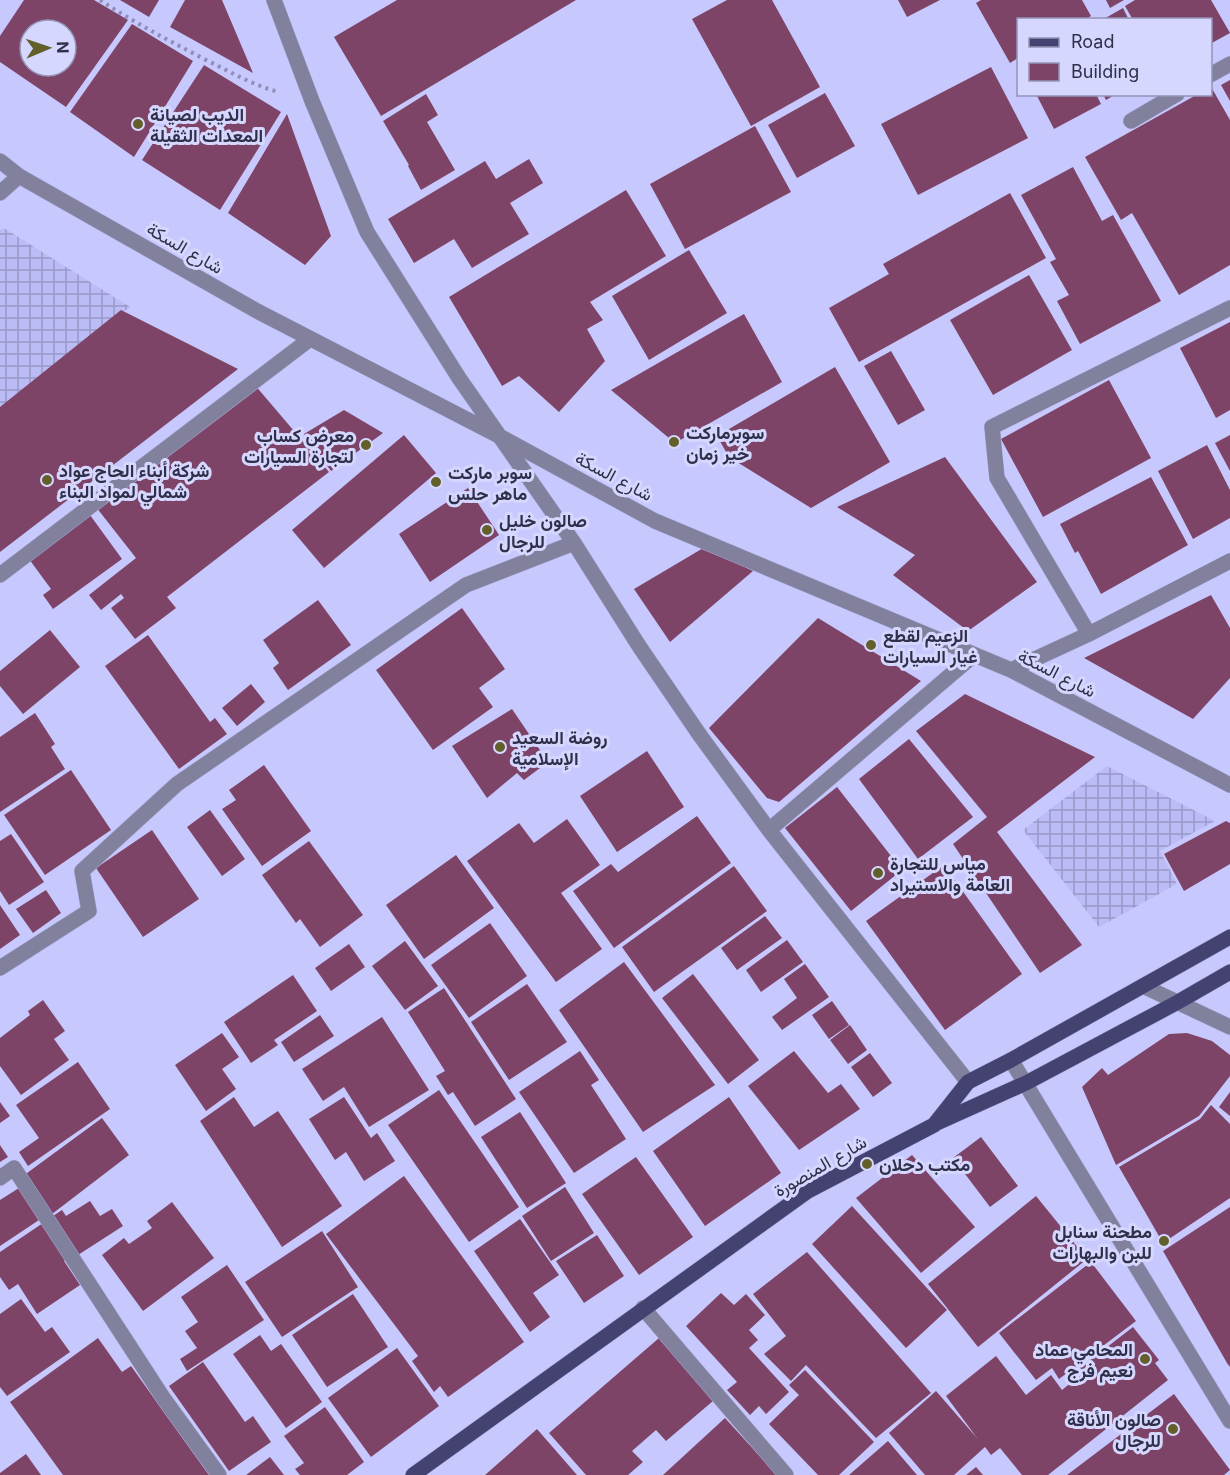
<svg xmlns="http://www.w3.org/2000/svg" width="1230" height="1475" font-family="Inter,Vazirmatn,sans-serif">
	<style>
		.industrial { fill: url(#industrial-grid) }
		.building { fill: #7e4467; fill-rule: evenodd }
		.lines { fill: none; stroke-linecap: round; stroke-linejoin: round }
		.minor-casing { stroke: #a6a6d5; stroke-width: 16 }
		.major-casing { stroke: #a6a6d5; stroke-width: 16 }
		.path { stroke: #8e8eb9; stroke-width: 4; stroke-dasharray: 3 4.5; stroke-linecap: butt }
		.minor { stroke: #81819d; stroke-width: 15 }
		.major { stroke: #444271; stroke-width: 15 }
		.poi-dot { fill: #635f2b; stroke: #d6d7ff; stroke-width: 2 }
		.labels { text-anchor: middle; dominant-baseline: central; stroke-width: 6; stroke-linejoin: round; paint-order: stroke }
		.poi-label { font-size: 18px; font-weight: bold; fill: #302f49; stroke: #d6d7ff; text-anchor: start }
		.street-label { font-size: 18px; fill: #302f49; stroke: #d6d7ff }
	</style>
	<defs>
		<pattern id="industrial-grid" width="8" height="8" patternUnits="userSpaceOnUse" patternTransform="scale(1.5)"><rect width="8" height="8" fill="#bbbbf5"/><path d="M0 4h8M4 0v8" fill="none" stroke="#9898c8"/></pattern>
	</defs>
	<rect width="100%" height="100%" fill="#c7c8fd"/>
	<path class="industrial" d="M4,228L130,307L0,409V230Z
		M1107,766L1215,821L1160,851L1177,884L1099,927L1023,830Z"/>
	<path class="building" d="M24,0H94L128,20L66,107L0,62V36ZM30,30H66V66H30Z
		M120,0H159L149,17Z
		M185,0H222L253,73L170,27Z
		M397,0H576L381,116L334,37Z
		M727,0H772L820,87L751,126L692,19Z
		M898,0H940L907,17Z
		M981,0H1082L1091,16L1085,20H1018V58L1010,63L976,3Z
		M1106,0H1124L1110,8Z
		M1135,0H1211L1230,33L1210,44V20H1133L1125,6Z
		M1123,8L1129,20H1102Z
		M132,24L193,61L134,157L70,112Z
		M204,65L281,112L220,210L142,160Z
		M991,67L1028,138L918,195L881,124Z
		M1230,80V101L1221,85Z
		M1210,85L1230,120V265L1179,295L1132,213L1121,220L1085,157L1198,94H1210Z
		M825,93L855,146L797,178L768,125Z
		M426,94L438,115L427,122L455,170L421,190L408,166L409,165L383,121Z
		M1036,94H1096L1101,104L1054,129Z
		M1103,94H1116L1106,100Z
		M287,114L331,236L305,265L228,213Z
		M755,126L791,192L685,249L650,184Z
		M529,159L543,183L510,203L529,234L472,268L454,239L414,263L388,219L485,161L496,179Z
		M1073,167L1102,221L1113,215L1161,301L1080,344L1057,301L1069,295L1050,262L1056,259L1021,195Z
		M626,190L666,256L590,302L603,320L587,329L605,361L559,412L519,376L502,386L449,297Z
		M1010,193L1046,258L859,362L829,308L889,274L883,264Z
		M689,250L727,313L649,360L612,296Z
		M1029,275L1072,350L993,395L950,320Z
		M121,310L238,369L0,552V407Z
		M744,314L782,382L675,443L611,390Z
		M1230,322V410L1216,418L1180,348Z
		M891,351L925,410L898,425L864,366Z
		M835,367L890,462L811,508L729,457L717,436Z
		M1109,380L1151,458L1043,517L1001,439Z
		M254,384L329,472L167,597L176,608L135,639L111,608L124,598L121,594L101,610L89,595L136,558L96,507Z
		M344,410L383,433L331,471L304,434Z
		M404,435L436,473L324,568L292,530Z
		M1230,435V471L1215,443Z
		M1207,445L1230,490V518L1193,539L1158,471Z
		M945,457L1037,582L968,631L893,575L915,555L837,507Z
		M1151,477L1188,545L1101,594L1078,551L1075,553L1060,524Z
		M468,488L499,535L430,582L399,534Z
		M90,515L122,559L53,609L43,595L51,589L29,559Z
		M705,547L753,571L670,642L634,589Z
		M1211,595L1230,628V678L1193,719L1084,658Z
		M318,600L351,645L288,690L273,668L279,663L263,640Z
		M462,608L505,669L479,688L493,707L433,750L376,670Z
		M818,618L921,681L779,802L767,798L709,728Z
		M50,630L80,667L23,714L0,686V671Z
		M148,635L210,722L215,718L227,734L179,769L105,666Z
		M251,684L265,702L237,726L222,708Z
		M965,694L1095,757L997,832L1082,945L1040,973L953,844L987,817L916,731Z
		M512,709L548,762L524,780L517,773L487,798L452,746Z
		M35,713L55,744L51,747L65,769L0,812V737Z
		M909,739L973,817L918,859L859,779Z
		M647,751L684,807L617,852L580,796Z
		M264,765L311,831L262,866L222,809L236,800L229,790Z
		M71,770L111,830L45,875L4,815Z
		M837,787L902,870L851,911L785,828Z
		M210,810L245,859L222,876L187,827Z
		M697,816L731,863L614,948L573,891L611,864L618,872Z
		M567,819L600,865L561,893L602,949L556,982L467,861L519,823L534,843Z
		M1226,821L1230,823V864L1184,891L1164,854Z
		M152,830L199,899L143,937L96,868Z
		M11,834L44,882L9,905L0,891V841Z
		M309,841L363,915L320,947L300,919L296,923L262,875Z
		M456,855L494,908L424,959L386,905Z
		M944,865L1022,974L945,1030L866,921Z
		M734,866L767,911L654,992L622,947Z
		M46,890L61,913L33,933L16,909Z
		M0,905L20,935L0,949Z
		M765,916L782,938L737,970L721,948Z
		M490,923L527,976L469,1018L431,965Z
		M787,940L803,962L761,992L746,970Z
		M405,941L438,986L405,1010L372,966Z
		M349,944L365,967L331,991L315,968Z
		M624,962L715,1085L643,1132L559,1010Z
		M805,964L829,997L782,1030L772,1017L797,998L784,979Z
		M693,974L759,1060L728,1084L662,998Z
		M293,975L317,1011L274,1040L278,1045L251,1063L224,1022Z
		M527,984L567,1042L509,1080L471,1022Z
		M444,988L516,1099L475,1126L453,1092L448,1095L436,1076L445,1071L408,1012Z
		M43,1000L65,1031L54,1039L69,1060L21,1095L0,1066V1038L30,1015L28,1011Z
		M832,1001L849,1025L829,1039L812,1015Z
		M320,1015L334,1036L294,1062L281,1042Z
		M382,1017L429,1090L369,1127L344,1087L323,1101L302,1069Z
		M850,1025L867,1050L848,1064L830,1040Z
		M222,1033L239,1057L222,1069L236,1089L206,1111L175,1065Z
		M1187,1033L1212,1041L1230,1055V1076L1199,1116L1116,1165L1082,1087L1102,1068L1108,1075L1169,1034Z
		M580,1051L599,1080L591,1085L626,1139L574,1173L519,1092Z
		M794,1051L828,1093L841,1084L860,1109L799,1150L748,1086Z
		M870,1053L892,1083L873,1097L851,1067Z
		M78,1062L110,1109L28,1166L19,1152L39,1138L16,1105Z
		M439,1090L519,1207L469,1242L388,1125Z
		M1230,1092V1116L1219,1107Z
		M234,1097L254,1127L278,1111L342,1206L282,1247L200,1121Z
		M344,1097L371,1138L377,1133L395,1161L364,1181L346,1152L335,1160L309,1119Z
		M729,1097L781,1173L705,1226L653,1151Z
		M0,1102L10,1116L0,1123Z
		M1211,1105L1230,1124V1198L1163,1243L1119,1167L1200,1119Z
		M520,1112L566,1183L527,1208L481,1137Z
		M102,1118L129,1155L52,1214L23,1176Z
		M981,1137L1018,1186L990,1207L953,1158Z
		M0,1145L8,1157L0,1162Z
		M912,1155L975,1227L921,1273L856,1198Z
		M636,1157L693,1237L639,1275L582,1194Z
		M404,1176L524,1342L448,1397L440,1386L434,1392L412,1361L418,1356L326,1234Z
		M565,1187L594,1233L551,1261L522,1216Z
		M19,1188L39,1220L0,1246V1200Z
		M1036,1196L1087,1259L978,1347L928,1284Z
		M90,1201L100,1216L112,1209L123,1226L78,1255L53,1216L62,1210L66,1216Z
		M172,1202L214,1258L143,1311L102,1255L124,1238L129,1244L152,1228L147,1221Z
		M852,1206L947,1310L906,1348L812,1244Z
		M1230,1207V1367L1227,1363L1163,1251Z
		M520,1219L559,1275L533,1293L550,1317L530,1332L474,1251Z
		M43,1223L67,1259L64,1261L80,1285L37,1314L18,1284L9,1290L0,1277V1252Z
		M322,1231L358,1287L282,1337L245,1282Z
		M597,1235L624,1276L584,1303L556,1261Z
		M807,1252L931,1393L876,1438L806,1365L791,1381L764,1354L786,1336L753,1294Z
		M1091,1262L1136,1321L1059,1379L1052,1368L1036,1380L999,1333Z
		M227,1265L264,1320L187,1371L180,1359L197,1348L185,1331L198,1322L181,1297Z
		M721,1293L734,1305L746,1294L765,1315L749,1330L758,1340L749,1348L789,1392L766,1414L759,1406L750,1415L727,1390L737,1382L686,1326Z
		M353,1294L388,1347L327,1387L292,1335Z
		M21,1299L45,1332L52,1327L70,1352L7,1396L0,1387V1314Z
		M1133,1327L1159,1360L1155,1363L1168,1380L1048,1475H1022L1000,1448L991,1455L985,1447L954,1475H925L889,1433L936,1391L977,1438L946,1396L996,1356L1026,1395L1051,1375L1062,1390L1084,1372L1080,1368Z
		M260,1335L271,1351L281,1344L322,1402L286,1428L233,1354Z
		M98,1338L122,1372L131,1366L209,1475H63L10,1402Z
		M659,1338L713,1401L666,1441L656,1430L632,1451L643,1462L628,1475H586L549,1433Z
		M397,1348L439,1406L371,1457L328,1398Z
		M203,1362L245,1422L253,1416L271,1442L229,1471L169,1386Z
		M805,1370L874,1442L839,1475H818L769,1424L799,1395L789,1385Z
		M1174,1394L1230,1470L1224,1475H1067Z
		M325,1407L364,1462L347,1475H300L295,1469L304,1463L284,1436Z
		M725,1418L777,1475H663Z
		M537,1429L577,1475H485Z
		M888,1441L917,1475H849Z
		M26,1454L41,1475H0V1473Z
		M270,1457L284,1475H246Z
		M976,1467L983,1475H966Z"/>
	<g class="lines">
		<g class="minor-casing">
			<path id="minor" d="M274,0L312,101L367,232L459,378L574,543L639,646L699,734L769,830L968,1082
				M1210,75L1230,64
				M1131,121L1177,94
				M0,161L19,176L257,311L501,437L655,521L1011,670L1230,785
				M0,193L19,176
				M0,575L310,339
				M1089,634L997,478L992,427L1230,308
				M1011,670L1089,634L1230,561
				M769,830L974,655
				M0,968L89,911L82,871L177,784L466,585L574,543
				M1143,986L1230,1027
				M1011,1060L1230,1421
				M0,1178L14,1168L164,1399L219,1475
				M643,1308L786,1475"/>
		</g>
		<g class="major-casing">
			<path id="major" d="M937,1123L1026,1083L1178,1002L1230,972
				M413,1475L808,1191L934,1125L968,1082L1011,1060L1230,937"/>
		</g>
		<path class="path" d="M100,0C133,22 168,40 204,59C229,71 252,85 279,92"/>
		<use href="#minor" class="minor"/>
		<use href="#major" class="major"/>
	</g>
	<g class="poi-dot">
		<circle cx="138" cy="124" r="6"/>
		<circle cx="674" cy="442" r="6"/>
		<circle cx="366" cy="445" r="6"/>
		<circle cx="47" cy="480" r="6"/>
		<circle cx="436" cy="482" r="6"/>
		<circle cx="487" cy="530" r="6"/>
		<circle cx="871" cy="645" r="6"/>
		<circle cx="500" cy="747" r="6"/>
		<circle cx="878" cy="873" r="6"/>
		<circle cx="867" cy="1164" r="6"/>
		<circle cx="1164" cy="1241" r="6"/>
		<circle cx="1145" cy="1359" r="6"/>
		<circle cx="1173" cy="1429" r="6"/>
	</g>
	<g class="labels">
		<g class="poi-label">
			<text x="150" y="114">الديب لصيانة<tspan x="150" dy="21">المعدات الثقيلة</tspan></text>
			<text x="686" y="432">سوبرماركت<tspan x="686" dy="21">خير زمان</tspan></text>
			<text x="354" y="435" text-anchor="end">معرض كساب<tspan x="354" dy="21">لتجارة السيارات</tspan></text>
			<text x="59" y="470">شركة أبناء الحاج عواد<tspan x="59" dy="21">شمالي لمواد البناء</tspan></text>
			<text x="448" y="472">سوبر ماركت<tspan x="448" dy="21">ماهر حلس</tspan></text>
			<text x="499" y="520">صالون خليل<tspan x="499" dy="21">للرجال</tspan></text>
			<text x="883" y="635">الزعيم لقطع<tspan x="883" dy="21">غيار السيارات</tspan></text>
			<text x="512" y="737">روضة السعيد<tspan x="512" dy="21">الإسلامية</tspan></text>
			<text x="890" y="863">مياس للتجارة<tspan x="890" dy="21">العامة والاستيراد</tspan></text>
			<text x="879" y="1164">مكتب دحلان</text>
			<text x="1152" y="1231" text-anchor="end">مطحنة سنابل<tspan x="1152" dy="21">للبن والبهارات</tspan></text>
			<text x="1133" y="1349" text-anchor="end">المحامي عماد<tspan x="1133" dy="21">نعيم فرج</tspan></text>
			<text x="1161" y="1419" text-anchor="end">صالون الأناقة<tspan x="1161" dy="21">للرجال</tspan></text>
		</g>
		<g class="street-label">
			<text transform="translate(185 248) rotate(30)">شارع السكة</text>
			<text transform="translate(614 476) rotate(28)">شارع السكة</text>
			<text transform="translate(1057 673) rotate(27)">شارع السكة</text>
			<text transform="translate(820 1166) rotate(-30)">شارع المنصورة</text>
		</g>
	</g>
	<rect x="1017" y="18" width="195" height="78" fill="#d6d7ff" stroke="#9494b6" stroke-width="1.5"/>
	<rect x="1029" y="38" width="30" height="9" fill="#444271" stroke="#9494b6" stroke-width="1.5"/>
	<text x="1071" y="48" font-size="18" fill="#302f49">Road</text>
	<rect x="1029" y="63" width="30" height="18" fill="#7e4467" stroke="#9494b6" stroke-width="1.5"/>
	<text x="1071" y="78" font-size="18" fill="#302f49">Building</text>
	<g transform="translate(48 48) rotate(88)"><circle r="28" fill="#d6d7ff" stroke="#9494b6" stroke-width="1.5"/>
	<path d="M0-4.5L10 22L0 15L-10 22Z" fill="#635f2b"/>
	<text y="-9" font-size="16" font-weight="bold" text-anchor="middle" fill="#302f49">N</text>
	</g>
</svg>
